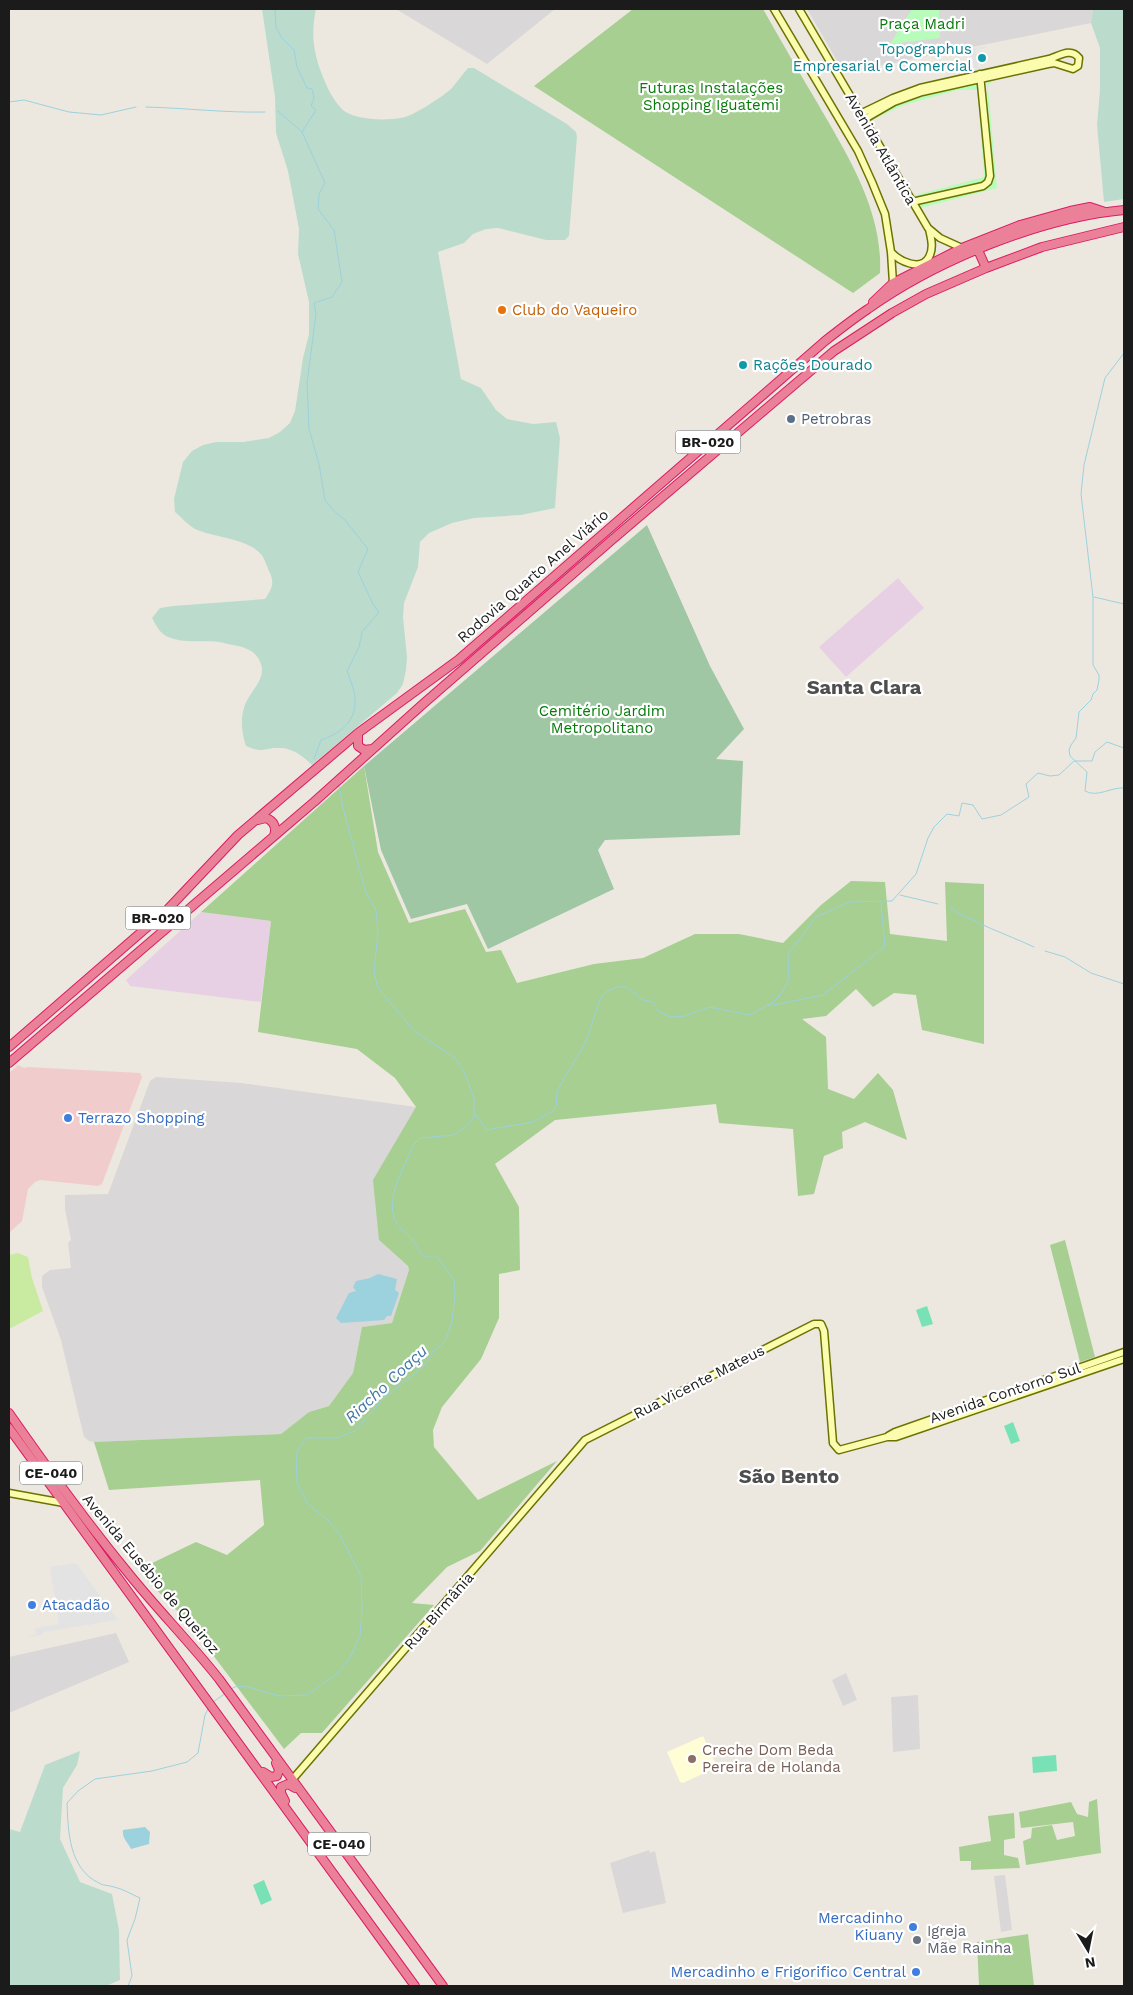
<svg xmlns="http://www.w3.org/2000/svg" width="1133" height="1995" font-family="'Work Sans',sans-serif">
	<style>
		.residential { fill: #d9d7d7 }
		.commercial { fill: #f0cccc }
		.industrial { fill: #e7d0e3 }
		.education { fill: #fffdd6 }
		.grass { fill: #c8eba1 }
		.forest { fill: #a6cf91 }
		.wetland { fill: #bbdccc }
		.cemetery { fill: #9fc7a4 }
		.park { fill: #b7fcba; fill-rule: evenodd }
		.pitch { fill: #78e1b5 }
		.parking { fill: #e3e3e3 }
		.water { fill: #9cd1de }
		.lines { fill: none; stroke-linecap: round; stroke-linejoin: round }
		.stream { stroke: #9cd1de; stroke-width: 1 }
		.secondary-casing { stroke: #6b7300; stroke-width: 9 }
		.highway-casing { stroke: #dc1b64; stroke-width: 10 }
		.secondary { stroke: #fbfcae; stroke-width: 6 }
		.highway { stroke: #ea8199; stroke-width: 8 }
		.culture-dot { fill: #0f9aa8; stroke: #fff; stroke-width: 2 }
		.food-dot { fill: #e8710a; stroke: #fff; stroke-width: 2 }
		.service-dot { fill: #5c6f8a; stroke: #fff; stroke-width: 2 }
		.shop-dot { fill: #3f7fe0; stroke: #fff; stroke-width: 2 }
		.education-dot { fill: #8d6e63; stroke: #fff; stroke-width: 2 }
		.worship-dot { fill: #6b7280; stroke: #fff; stroke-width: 2 }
		.labels { text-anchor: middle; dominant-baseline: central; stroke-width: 4.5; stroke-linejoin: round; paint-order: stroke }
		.shield { fill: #fff; stroke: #5f5f5f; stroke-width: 1 }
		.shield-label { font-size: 14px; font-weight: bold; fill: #1b1b1b }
		.park-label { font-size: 15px; fill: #067b0b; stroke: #fff }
		.culture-label { font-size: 15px; fill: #0d838f; stroke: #fff; text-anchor: end }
		.street-label { font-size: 15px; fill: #1b1b1b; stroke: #fff }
		.food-label { font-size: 15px; fill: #c56008; stroke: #fff; text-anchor: start }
		.service-label { font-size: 15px; fill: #4e5e75; stroke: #fff; text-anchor: start }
		.shop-label { font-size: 15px; fill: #366cbe; stroke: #fff; text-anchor: start }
		.education-label { font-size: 15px; fill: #785e54; stroke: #fff; text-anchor: start }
		.worship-label { font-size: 15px; fill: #5b616d; stroke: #fff; text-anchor: start }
		.water-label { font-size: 16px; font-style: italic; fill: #4177a5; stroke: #fff }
		.district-label { font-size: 20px; font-weight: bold; fill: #4e4e4e; stroke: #fff }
	</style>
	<rect width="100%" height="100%" fill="#ede8df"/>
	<path class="residential" d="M396,9H555L487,64Z
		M807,9H1093L1091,23L844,73Z
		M156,1077L241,1083L416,1107L379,1240L408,1266L409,1270L392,1323L362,1327L353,1373L329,1406L309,1412L281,1434L94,1442L89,1441L84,1437L61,1340L42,1287V1276L50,1270L71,1268L68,1243L71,1240L65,1209V1195L108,1194L150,1081Z
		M116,1633L129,1662L9,1713V1657Z
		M846,1673L857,1700L843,1706L832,1680Z
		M918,1695L920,1749L893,1752L891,1697Z
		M649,1850L650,1853L655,1851L666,1903L623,1913L610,1863Z
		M1005,1875L1012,1930L1001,1932L994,1876Z"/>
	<path class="commercial" d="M18,1065L24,1068L28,1067L140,1073L142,1077L102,1184L98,1186L40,1180L35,1182L28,1189L22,1221L9,1233V1073Z"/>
	<path class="industrial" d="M898,578L924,608L846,677L819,647Z
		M201,912L271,921L261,1002L130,986L126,980Z"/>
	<path class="education" d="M703,1736L717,1767L683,1783L680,1782L667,1752Z"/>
	<path class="grass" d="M18,1253L28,1257L32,1278L43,1311L9,1329V1255Z"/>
	<path class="forest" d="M633,9H763C781,41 799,72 818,104C848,156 883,211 880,273L853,293L534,86Z
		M364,766L378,852L409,923L465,909L486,952L501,950L517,983L594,964L643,958L695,934H739L783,943L821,905L851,881L885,882L890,934L947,941L945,882L984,884V1044L922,1030L916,995L894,993L873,1007L856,989L826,1016L802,1019L826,1037L828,1089L854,1099L878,1073L893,1090L907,1140L865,1122L842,1132L843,1148L824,1156L814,1194L798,1196L793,1129L719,1123L716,1104L555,1120L495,1164L519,1207L520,1270L499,1274V1318L481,1359L442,1407L433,1430L434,1447L478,1500L557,1461L480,1551L447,1567L412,1603L434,1605L322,1733H301L284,1749L188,1622L147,1580L148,1565L196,1542L227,1555L264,1525L260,1480L109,1490L94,1442L281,1434L309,1412L329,1406L353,1373L362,1327L392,1323L409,1270L408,1266L379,1240L373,1180L416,1107L395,1078L357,1049L258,1032L271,921L201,912Z
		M1065,1240L1095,1357L1080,1362L1050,1245Z
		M1097,1799L1101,1853L1026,1865L1023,1841L1031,1838L1032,1828L1052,1825L1057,1840L1075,1836L1073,1822L1021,1828L1019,1812L1071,1802L1077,1814L1088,1817L1089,1802Z
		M1014,1813L1015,1838L1004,1840V1855L1018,1858L1020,1868L971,1870V1861H960L959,1847L991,1841L988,1816Z
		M1028,1934L1034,1986H979L977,1942Z"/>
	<path class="wetland" d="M262,9H316C311,33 313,49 321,72C326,85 332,99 342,109C354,121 390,121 405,117C416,114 443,96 451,89C457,82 462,75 468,68H474L567,124L576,132L577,137L569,236L565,240H546L498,228L486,229L473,234L464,243L438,252L461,379L481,388L496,410L507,419L533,424L556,422L560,438L555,508L521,515L474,518L452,523L429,533L420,542L418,567L404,603L403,617L407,657L406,670L403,684L397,693L312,765C304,757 292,748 281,748C264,747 264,754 246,746C242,734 240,720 244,708C249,689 274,676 255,654C251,650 243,647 238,646C231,645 225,643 219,642C203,640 181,644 166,636C159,632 156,625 152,618L160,608L173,606L265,599C272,589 275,582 269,571C267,566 265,561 263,557C251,538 214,538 195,529C188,525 181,517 175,512L174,499L183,462L192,451L203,445L216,442H243L269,438L280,432L290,423L295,411L303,358L309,334V302L298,254L299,229L288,171L276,133L275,97Z
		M1093,9H1124V199L1104,202L1097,125L1100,90V48L1091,23Z
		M80,1751L77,1765L63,1788L60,1839L80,1882L112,1894L119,1930L120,1980L106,1986H9V1829L20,1832L45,1765Z"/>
	<path class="cemetery" d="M647,525L710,666L744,729L716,759L743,761L740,835L605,840L598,850L614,889L488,949L467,904L411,919L381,850L364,766Z"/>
	<path class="park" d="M912,9H939L940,38L890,44Z
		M992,81L988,86L997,188L921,208L918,205L920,203L984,188L990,185L992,181L987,86L988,82Z
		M974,85L978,87L988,176L982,183L918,199L912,198L865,121L887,108L914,96ZM958,90H978L984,177L916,195H911L869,124L870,121L904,105Z"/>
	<path class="pitch" d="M927,1306L933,1324L922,1327L916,1310Z
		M1013,1422L1020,1441L1011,1444L1004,1426Z
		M1056,1755L1057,1771L1033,1773L1032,1757Z
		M264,1880L272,1900L261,1905L253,1885Z"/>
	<path class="parking" d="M985,46L986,48L975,50L979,69L989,67L990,70L975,73L970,49Z
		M76,1563L118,1620L44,1632L41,1635L29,1637V1636L36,1634L35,1628L59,1624L50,1567Z"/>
	<path class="water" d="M378,1274L397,1279L395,1290L399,1293L391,1316H387L384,1320L341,1323L336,1318L349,1293L356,1291L353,1287L356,1281L370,1278Z
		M145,1827L150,1832L149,1844L131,1849C128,1842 122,1839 123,1830Z"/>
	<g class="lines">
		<path class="stream" d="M275,9L276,27L281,37L294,50L297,67L307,88L312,89L314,98L311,106L316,110L302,132L325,183L319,194L318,209L334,230L342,282L332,297L314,303L316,314L307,383L309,429L319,464L325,500L334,511L345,520L368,549L358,572L373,604L379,612L362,632L359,647L347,671C350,680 356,692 355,702C355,723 339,734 321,740L314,759
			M9,102L24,100L69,112L101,115L136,107
			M146,107C186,108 225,113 265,112
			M278,111L302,132
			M1124,353L1105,378L1084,465L1081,494L1093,597V665L1099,675V680L1097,690L1093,694L1091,700L1079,712L1076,738L1071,745L1069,750L1070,756L1087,772L1085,791C1098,798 1110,787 1124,788
			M1094,597L1124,604
			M900,895L938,904
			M950,908C976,924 1006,934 1034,947
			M1045,951L1065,957L1091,973L1124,984
			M768,1006L823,995L878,952L885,946L881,903
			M475,1116H477L486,1130L533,1122L553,1111L556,1107L557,1091L586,1041L600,999L606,992L617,987H626L644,1000L652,1002L660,1012L670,1017L685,1016L709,1007L750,1015L773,1002L781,994L789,980L788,954L816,917L849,902L892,901L916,874L928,838L934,827L947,814L959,816L962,803L973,805L982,819L1001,815L1029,797L1026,784L1038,773L1050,776L1059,775L1074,761H1092L1095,752L1107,742L1124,748
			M231,1689L237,1686L248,1687L279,1696L307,1695L338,1673L350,1658L360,1636L362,1610L361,1576L339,1533L328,1520L307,1503L297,1482L296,1453L306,1438H336L355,1431L384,1398L422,1368L433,1352L445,1341L452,1322L455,1295L454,1280L437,1257C417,1258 422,1252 412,1239C407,1233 399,1229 396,1222C384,1198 405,1166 414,1144L420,1138L454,1135L469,1124L474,1116V1099L464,1071L455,1058L414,1031L378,988L374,972L378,933L376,910L366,893L343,808L339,786
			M213,1702L226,1693
			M128,1986L132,1976L127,1940L135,1919L140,1898C131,1894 123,1889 114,1887C109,1885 103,1886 99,1883C69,1869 68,1831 67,1803L78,1791L95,1779L152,1771L187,1762L198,1753L205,1715L209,1707"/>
		<g class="secondary-casing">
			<path id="secondary" d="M774,9L858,151L872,182L885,214L891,252L893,283
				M799,9L928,228L940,238L962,248
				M860,114L893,98L920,88L1049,59C1059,56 1071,47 1079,58L1078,66L1073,69L1054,63L1048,64L922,92L894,102L863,120
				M912,202L983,186L988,182L990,176L980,74
				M891,252C899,261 921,272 929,257C934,248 931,238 929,229
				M888,1436L895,1432L1124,1352
				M9,1493L64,1503
				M292,1780L585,1440L814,1324H821L824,1331L833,1443L839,1450L887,1437H896L1124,1359"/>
		</g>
		<g class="highway-casing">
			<path id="highway" d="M978,250L986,268
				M873,302L893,283L962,248L1020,225L1070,211L1090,207L1105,212
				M358,733V746L364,750L372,749
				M258,820L266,818C274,821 277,827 274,836
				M9,1047L168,909L238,835L358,733L458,660L825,341C839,330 853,319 868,309C937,260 1040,218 1124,210
				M9,1063L314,802L423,704L613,539L834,351L892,313L926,294L986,268L1042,247L1124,227
				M9,1413C46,1466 84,1519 125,1569C155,1607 189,1641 219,1679L443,1986
				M9,1428L415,1986
				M263,1772L271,1777L277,1776L279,1770L276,1763
				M285,1801L281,1793V1787L288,1784L295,1788"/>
		</g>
		<use href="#secondary" class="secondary"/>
		<use href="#highway" class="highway"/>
	</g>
	<g class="culture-dot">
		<circle cx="982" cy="58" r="5"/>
		<circle cx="743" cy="365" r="5"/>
	</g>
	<circle class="food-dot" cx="502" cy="310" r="5"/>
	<circle class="service-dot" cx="791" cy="419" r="5"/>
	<g class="shop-dot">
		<circle cx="68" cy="1118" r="5"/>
		<circle cx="32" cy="1605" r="5"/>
		<circle cx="913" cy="1927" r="5"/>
		<circle cx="916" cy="1972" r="5"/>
	</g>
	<circle class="education-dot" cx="692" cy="1759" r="5"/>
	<circle class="worship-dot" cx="917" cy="1940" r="5"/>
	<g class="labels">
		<g class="shield">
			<rect x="675.5" y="430.5" width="65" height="23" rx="4"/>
			<rect x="125.5" y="906.5" width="65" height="23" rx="4"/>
			<rect x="20" y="1461.5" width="62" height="23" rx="4"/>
			<rect x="308" y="1832.5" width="62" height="23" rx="4"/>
		</g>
		<g class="shield-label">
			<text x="708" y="442">BR-020</text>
			<text x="158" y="918">BR-020</text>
			<text x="51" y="1473">CE-040</text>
			<text x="339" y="1844">CE-040</text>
		</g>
		<g class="park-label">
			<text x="922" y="24">Praça Madri</text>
			<text x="711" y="88">Futuras Instalações<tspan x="711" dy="17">Shopping Iguatemi</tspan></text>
			<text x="602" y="711">Cemitério Jardim<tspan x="602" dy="17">Metropolitano</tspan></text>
		</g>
		<g class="culture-label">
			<text x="972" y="49">Topographus<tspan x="972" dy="17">Empresarial e Comercial</tspan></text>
			<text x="753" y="365" text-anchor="start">Rações Dourado</text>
		</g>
		<g class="street-label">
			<text transform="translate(881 149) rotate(60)">Avenida Atlântica</text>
			<text transform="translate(533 576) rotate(-41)">Rodovia Quarto Anel Viário</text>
			<text transform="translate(699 1382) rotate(-27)">Rua Vicente Mateus</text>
			<text transform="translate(1005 1393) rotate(-19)">Avenida Contorno Sul</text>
			<text transform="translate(151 1574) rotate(50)">Avenida Eusébio de Queiroz</text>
			<text transform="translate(439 1611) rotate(-49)">Rua Birmânia</text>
		</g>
		<g class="food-label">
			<text x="512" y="310">Club do Vaqueiro</text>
		</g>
		<g class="service-label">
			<text x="801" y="419">Petrobras</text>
		</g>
		<g class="shop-label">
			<text x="78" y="1118">Terrazo Shopping</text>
			<text x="42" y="1605">Atacadão</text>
			<text x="903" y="1918" text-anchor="end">Mercadinho<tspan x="903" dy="17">Kiuany</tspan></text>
			<text x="906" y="1972" text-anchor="end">Mercadinho e Frigorifico Central</text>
		</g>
		<g class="education-label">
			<text x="702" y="1750">Creche Dom Beda<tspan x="702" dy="17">Pereira de Holanda</tspan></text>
		</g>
		<g class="worship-label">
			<text x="927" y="1931">Igreja<tspan x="927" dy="17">Mãe Rainha</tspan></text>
		</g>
		<g class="water-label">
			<text transform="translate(386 1384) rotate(-43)">Riacho Coaçu</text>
		</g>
		<g class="district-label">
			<text x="864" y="687">Santa Clara</text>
			<text x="789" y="1476">São Bento</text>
		</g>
	</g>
	<rect width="1133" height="1995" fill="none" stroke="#1b1b1b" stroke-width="20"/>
	<g transform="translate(1088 1950) rotate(170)" stroke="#ffffff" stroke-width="4" paint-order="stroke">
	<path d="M0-4L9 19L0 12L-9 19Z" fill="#1b1b1b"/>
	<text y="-8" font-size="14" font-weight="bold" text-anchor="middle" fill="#1b1b1b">N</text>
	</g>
</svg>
